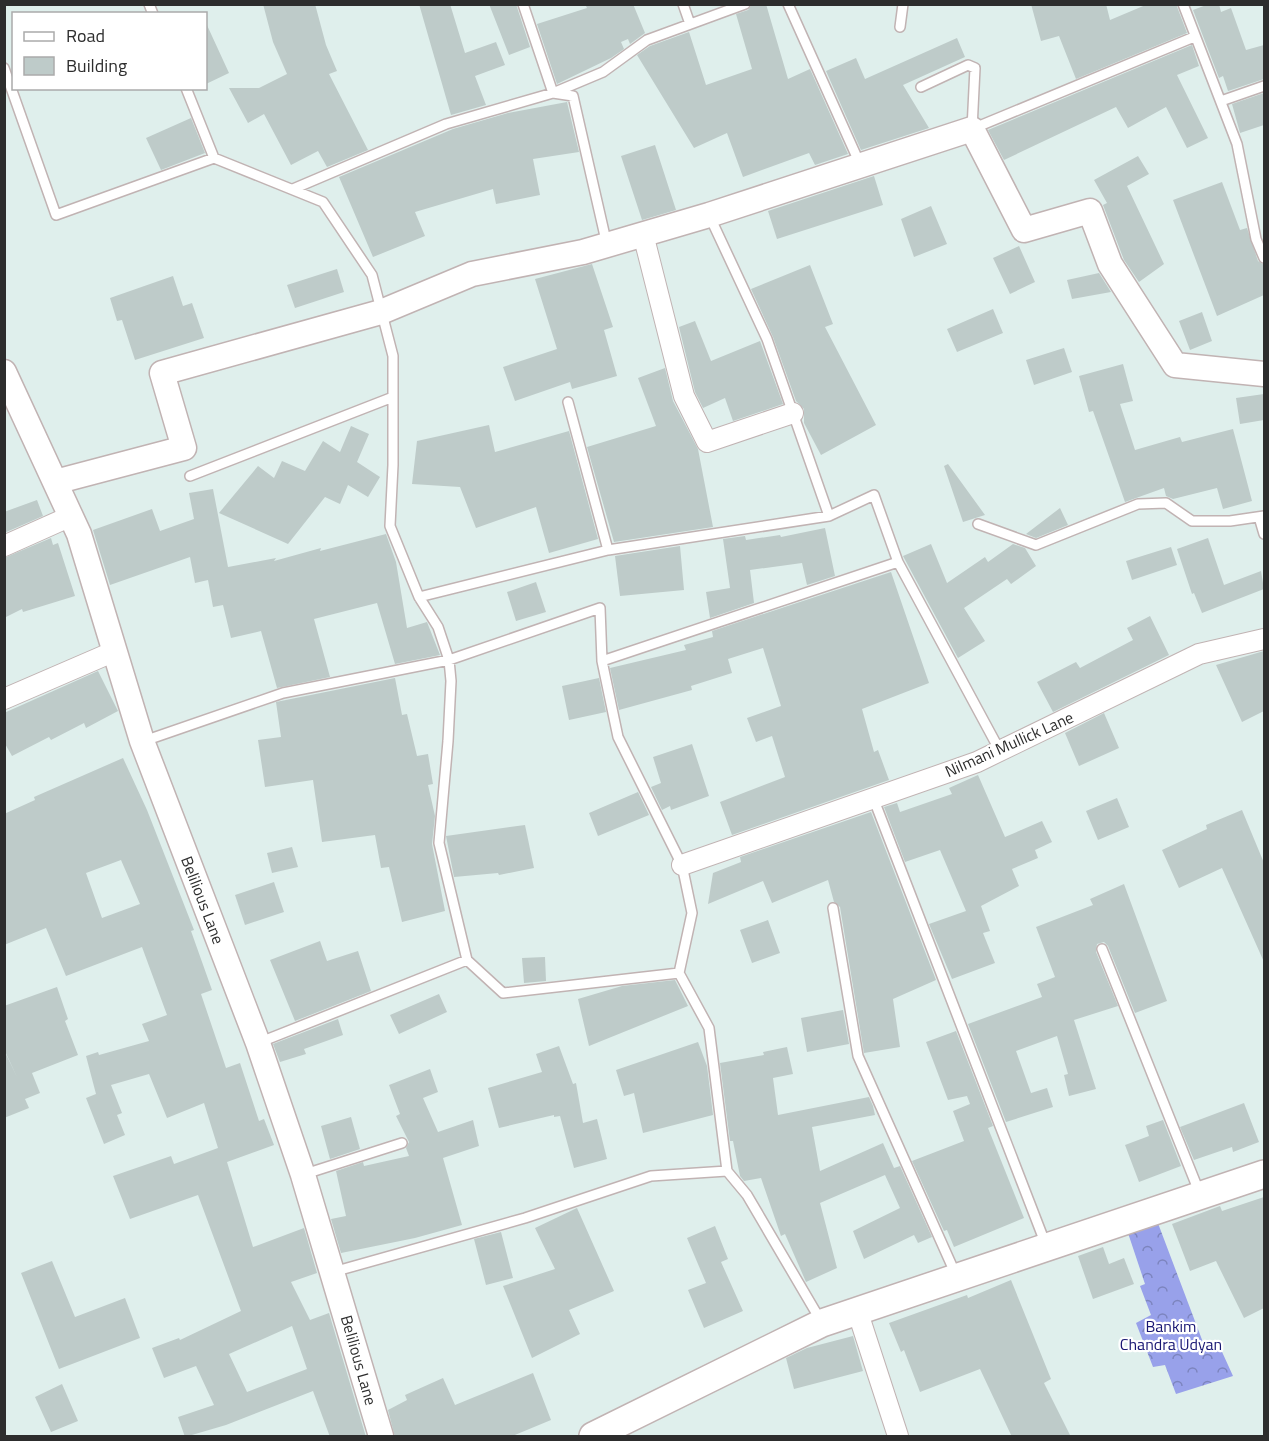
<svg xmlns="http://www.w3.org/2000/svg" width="1269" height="1441" font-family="'Titillium Web',sans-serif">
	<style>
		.forest { fill: url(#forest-crowns) }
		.building { fill: #becbc9; fill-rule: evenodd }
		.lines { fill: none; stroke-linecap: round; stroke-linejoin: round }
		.service-casing { stroke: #c1b3b3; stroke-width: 12 }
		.minor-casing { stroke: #c1b3b3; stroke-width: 22 }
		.tertiary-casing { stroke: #c1b3b3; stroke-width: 27 }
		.secondary-casing { stroke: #c1b3b3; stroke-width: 30 }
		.service { stroke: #fff; stroke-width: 9 }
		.minor { stroke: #fff; stroke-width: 20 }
		.tertiary { stroke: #fff; stroke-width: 24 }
		.secondary { stroke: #fff; stroke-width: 27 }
		.labels { text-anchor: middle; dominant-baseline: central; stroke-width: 4.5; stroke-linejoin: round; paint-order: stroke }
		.street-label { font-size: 16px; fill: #2d2d2d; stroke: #fff }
		.park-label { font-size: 16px; fill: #171572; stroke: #fff }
	</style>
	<defs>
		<pattern id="forest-crowns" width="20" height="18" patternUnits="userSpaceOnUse" patternTransform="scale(1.5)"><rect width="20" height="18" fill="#98a1ea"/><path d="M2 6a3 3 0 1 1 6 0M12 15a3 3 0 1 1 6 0" fill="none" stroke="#7c84be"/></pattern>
	</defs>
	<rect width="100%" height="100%" fill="#dfefec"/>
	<path class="forest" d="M1156,1218L1204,1345L1218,1343L1233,1376L1176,1394L1165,1365L1153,1367L1136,1323L1151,1315L1140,1286L1145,1284L1127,1230Z"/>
	<path class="building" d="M263,4H315L326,45L337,71L329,74L368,150L327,167L318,151L291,165L264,114L248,123L229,88H259L287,74L273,42Z
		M419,4H450L465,53L496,42L505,65L475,76L486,105L451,115Z
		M489,4H516L530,47L509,55Z
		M585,4H633L645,33L630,44L628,39L621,42L624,49L611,58L557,84L537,24L587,8Z
		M752,4H766L788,79L810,69L848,154L815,165L809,153L743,177L727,133L694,148L637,55L650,46L689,32L706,85L752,69L736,14L748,10Z
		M1031,4H1106L1110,20L1148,4H1176L1187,33L1076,79L1059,36L1041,41Z
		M1209,4H1219L1221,12L1231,8L1246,50L1264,45V79L1228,91L1223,76L1219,78L1193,10Z
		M206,23L229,73L206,84Z
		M957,38L965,57L903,85L929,128L861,150L826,71L856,58L865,79Z
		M1192,45L1199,66L1177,75L1208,138L1187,148L1166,107L1128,128L1116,107L1004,160L988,130Z
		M1264,93V125L1240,133L1232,104Z
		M567,102L579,152L533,159L540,195L496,204L493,189L415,212L425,236L373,257L339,177L453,129L508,113Z
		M191,118L205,153L161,170L146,138Z
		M655,145L676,210L642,220L621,156Z
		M1138,156L1149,174L1127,186L1164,264L1139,282L1124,260L1103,205L1107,203L1094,180Z
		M874,176L883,205L777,239L768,211Z
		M1222,182L1240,230L1247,228L1258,261L1264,265V295L1217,316L1173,200Z
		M931,206L947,244L914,257L901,219Z
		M1019,246L1035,282L1010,294L993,258Z
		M592,264L613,327L604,330L617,376L572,389L570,382L515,401L503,367L557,349L535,279Z
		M810,265L833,324L825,327L876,425L821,455L804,423V409L796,401L773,337L751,289Z
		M337,269L344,292L295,308L287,285Z
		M1099,273L1111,292L1072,299L1067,280Z
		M173,276L183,306L192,303L204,338L135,360L122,320L117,321L110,298Z
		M993,309L1003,333L957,352L947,329Z
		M1202,312L1212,341L1190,350L1179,321Z
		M695,321L711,361L760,341L783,404L733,421L725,398L703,408L695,392L679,327Z
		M1064,348L1072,372L1034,385L1026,360Z
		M1123,364L1133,401L1120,404L1135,450L1180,437L1182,442L1233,429L1252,501L1223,509L1217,488L1173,499L1166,496L1164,488L1125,502L1093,411L1089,412L1079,376Z
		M665,368L673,401L698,449L713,527L614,542L587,447L656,426L638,378Z
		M1264,394V420L1240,424L1236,398Z
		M489,425L495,452L569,431L598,539L549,553L536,507L476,528L460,487L412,484L417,441Z
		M351,426L369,434L357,462L380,477L368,497L348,485L340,504L325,497L288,544L219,513L258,466L274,478L282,461L305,471L323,441L340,452Z
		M948,464L985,515L963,522L944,466Z
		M213,489L228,567L276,558L274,561L321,548L320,551L386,534L396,562L407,628L427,622L440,655L395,664L377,603L314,619L330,677L277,688L261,631L231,638L223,605L213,607L208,580L195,583L190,557L110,585L93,530L152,509L160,531L194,519L189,493Z
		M37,500L43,516L4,533V512Z
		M1060,508L1068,525L1036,538L1026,534Z
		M825,528L835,576L807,585L802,563L750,570L754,603L710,618L706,592L730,588L723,539L745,536L746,540L780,535L781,537Z
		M51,538L53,545L58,543L75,596L23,612L22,609L4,618V558Z
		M1208,538L1224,585L1261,571L1264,589L1202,613L1194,593L1192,594L1177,549Z
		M931,544L947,583L985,557L988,562L1013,544L1025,548L1036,566L1011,584L1007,579L964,608L985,641L958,658L903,556Z
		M680,546L684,590L620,596L615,556Z
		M1171,547L1177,565L1132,580L1126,561Z
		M891,572L929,683L862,709L874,752L878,750L889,780L732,835L720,802L785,777L772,736L756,742L747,718L781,706L763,648L728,659L732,673L691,686L692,690L619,710L610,668L686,650L684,645L713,637L712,631Z
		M536,582L546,612L516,621L507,592Z
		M1150,616L1169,655L1053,712L1037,682L1076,662L1080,668L1133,640L1127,628Z
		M1264,651V711L1242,722L1216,665Z
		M98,671L118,711L86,728L84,723L51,740L49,737L12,756L4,742V713Z
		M395,678L402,715L407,714L417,756L428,754L433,784L428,785L435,816L432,844L445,911L402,922L389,867L381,868L375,835L322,842L313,780L265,787L258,740L281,737L276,702Z
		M599,678L606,712L569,720L562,686Z
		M1104,713L1119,748L1079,766L1065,733Z
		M692,744L709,796L671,810L670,806L662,810L651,787L661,783L653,757Z
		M123,758L147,810L194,930L191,931L212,990L201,994L226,1068L240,1063L259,1121L264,1119L274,1145L227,1162L253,1247L304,1228L317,1273L291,1282L310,1320L329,1313L366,1437H330L313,1391L226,1425L185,1437L178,1417L214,1405L196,1366L164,1378L152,1348L179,1338L180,1340L241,1311L198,1195L130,1219L113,1176L171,1156L174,1164L218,1148L204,1103L167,1118L149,1074L111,1085L122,1113L117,1115L125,1135L104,1144L86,1098L96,1094L86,1056L98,1052L99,1055L149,1041L142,1024L167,1015L142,947L66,976L46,928L4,945V814L35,800L34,797ZM121,860L140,904L102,918L86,873ZM292,1326L307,1369L247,1392L229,1354Z
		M978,775L1005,837L1042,821L1052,842L1035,850L1038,858L1012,869L1019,886L981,906L990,931L983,933L995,963L952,979L929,924L966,911L940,850L905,862L884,807L897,803L900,812L952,794L949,788Z
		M638,792L649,815L598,836L589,813Z
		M1117,798L1129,827L1098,840L1086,811Z
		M1242,810L1264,863V962L1222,868L1179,888L1162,850L1207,829L1206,825Z
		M871,812L936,980L893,999L900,1047L864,1053L840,907L834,902L828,880L772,903L763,881L708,904L713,873L741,862L740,857Z
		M525,825L534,868L499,875L498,873L454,877L446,836Z
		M292,847L298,867L272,873L267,853Z
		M274,882L284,912L245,925L235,895Z
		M1124,884L1167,1001L1135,1013L1108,946L1104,942L1097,944L1096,952L1118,1006L1074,1020L1096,1089L1069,1096L1064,1075L1068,1074L1057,1036L1016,1051L1031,1093L1047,1088L1053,1107L1006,1122L968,1024L1042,997L1037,984L1055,977L1036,927L1093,905L1090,899Z
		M768,920L780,953L752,963L740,930Z
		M320,941L327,961L358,951L371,991L295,1021L270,960Z
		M545,957L546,981L524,983L522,958Z
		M675,980L688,1006L589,1046L578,999L622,986Z
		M57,987L68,1019L65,1021L78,1055L32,1073L40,1093L25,1099L29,1108L4,1118V1050L17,1077L4,1049V1006Z
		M439,994L447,1012L399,1034L390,1015Z
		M843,1010L849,1044L807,1052L801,1018Z
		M338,1019L343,1035L304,1049L306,1054L280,1062L273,1044Z
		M956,1031L993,1126L988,1128L1024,1218L954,1247L947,1230L944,1231L912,1161L964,1141L953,1111L970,1104L967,1096L948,1100L926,1042Z
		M698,1042L707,1066L713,1115L643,1133L634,1093L624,1096L616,1070Z
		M559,1046L573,1084L576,1083L583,1123L597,1119L607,1159L574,1168L560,1116L554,1117V1115L499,1128L488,1088L542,1072L536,1054Z
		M787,1047L793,1074L773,1078L778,1115L869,1097L873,1106L875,1115L812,1127L820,1171L883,1143L894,1168L900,1166L932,1237L918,1243L914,1235L864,1259L853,1231L900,1208L885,1175L820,1203L837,1268L806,1282L785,1234L781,1236L761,1178L744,1181L740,1176L733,1141H730L720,1063L764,1055L763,1052Z
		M430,1069L438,1092L423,1098L438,1132L473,1120L479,1146L443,1158L462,1225L415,1238L341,1253L331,1219L346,1216L336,1171L363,1162L364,1166L409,1156L406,1148L409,1142L396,1116L400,1114L389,1085Z
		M1244,1103L1259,1142L1233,1152L1232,1147L1194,1160L1180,1127Z
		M351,1117L360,1149L330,1159L321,1126Z
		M1163,1120L1181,1166L1139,1182L1125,1145L1149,1136L1146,1126Z
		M1264,1197V1308L1244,1318L1216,1261L1190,1271L1172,1224L1220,1206L1222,1211Z
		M577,1208L614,1291L569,1310L580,1334L532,1358L503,1286L555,1269L535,1228Z
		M715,1226L728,1259L721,1262L743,1311L704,1328L688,1290L706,1283L687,1238Z
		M501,1232L513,1278L486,1285L474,1239Z
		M1103,1247L1109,1264L1124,1258L1134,1284L1093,1299L1078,1256Z
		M52,1261L75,1317L125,1298L140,1338L59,1369L21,1273Z
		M1011,1280L1051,1379L1044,1383L1071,1437H1012L980,1369L920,1392L904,1350L901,1352L889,1323L967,1295L968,1298Z
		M853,1336L863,1371L794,1389L786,1358L807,1348Z
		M533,1373L551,1420L510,1437H395L388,1410L407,1400L405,1395L443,1378L455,1405Z
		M62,1384L78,1421L51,1432L35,1397Z"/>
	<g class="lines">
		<g class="service-casing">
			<path id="service" d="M149,4L153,14
				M523,4L553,93L573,96L607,245
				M683,4L690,24
				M788,4L860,164
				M1183,4L1237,144L1256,239L1264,258
				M900,27L903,4
				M4,68L56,215L214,158
				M921,87L968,65L975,68L972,129L1194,37
				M1221,101L1264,86
				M293,189L446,124L553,93L603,72L647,40L745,4
				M709,215L767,339L829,516
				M568,402L608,550
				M190,476L393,397
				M1259,517L1264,534
				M978,524L1036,545L1138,504L1166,503L1192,521H1230L1264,516
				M419,597L608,550L829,516L874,495L898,562L1000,751
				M602,661L898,562
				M144,741L283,693L449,660L600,608L602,661L618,737L682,865L692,913L679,973L503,993L467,960L439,843L448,741L451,681L449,660L438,627L419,597L390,526L393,465V356L372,275L323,202L214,158L186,88
				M874,800L1046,1245
				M833,908L858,1056L956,1275
				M1102,949L1200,1194
				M679,973L709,1028L727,1171L747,1195L821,1321
				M258,1043L467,960
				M305,1174L402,1143
				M333,1272L525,1218L651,1176L727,1171"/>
		</g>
		<g class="minor-casing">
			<path id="minor" d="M643,234L684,396L707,442L793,413
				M4,546L71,516
				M4,699L115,651
				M682,865L977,762L1199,654L1264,639
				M857,1310L898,1436"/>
		</g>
		<g class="tertiary-casing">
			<path id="tertiary" d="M4,372L79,534L142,741L258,1043L303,1175L381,1436
				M55,482L184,448L162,373L381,312L472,274L583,252L709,215L972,129L1024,230L1090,211L1110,264L1175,365L1264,374"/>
		</g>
		<g class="secondary-casing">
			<path id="secondary" d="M593,1436L822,1323L1264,1174"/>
		</g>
		<use href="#service" class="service"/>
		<use href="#minor" class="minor"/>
		<use href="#tertiary" class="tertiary"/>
		<use href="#secondary" class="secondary"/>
	</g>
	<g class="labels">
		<g class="street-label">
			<text transform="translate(1009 744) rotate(-24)">Nilmani Mullick Lane</text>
			<text transform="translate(203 900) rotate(69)">Belilious Lane</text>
			<text transform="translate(359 1360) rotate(74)">Belilious Lane</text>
		</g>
		<g class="park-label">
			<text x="1171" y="1326">Bankim<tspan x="1171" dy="18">Chandra Udyan</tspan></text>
		</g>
	</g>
	<rect width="1269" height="1441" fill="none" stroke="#2d2d2d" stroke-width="12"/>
	<rect x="12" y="12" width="195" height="78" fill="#ffffff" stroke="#ababab" stroke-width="1.5"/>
	<rect x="24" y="32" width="30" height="9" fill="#ffffff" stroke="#ababab" stroke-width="1.5"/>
	<text x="66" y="42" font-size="18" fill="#2d2d2d">Road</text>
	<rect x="24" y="57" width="30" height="18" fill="#becbc9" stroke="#ababab" stroke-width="1.5"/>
	<text x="66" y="72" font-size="18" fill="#2d2d2d">Building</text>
</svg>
